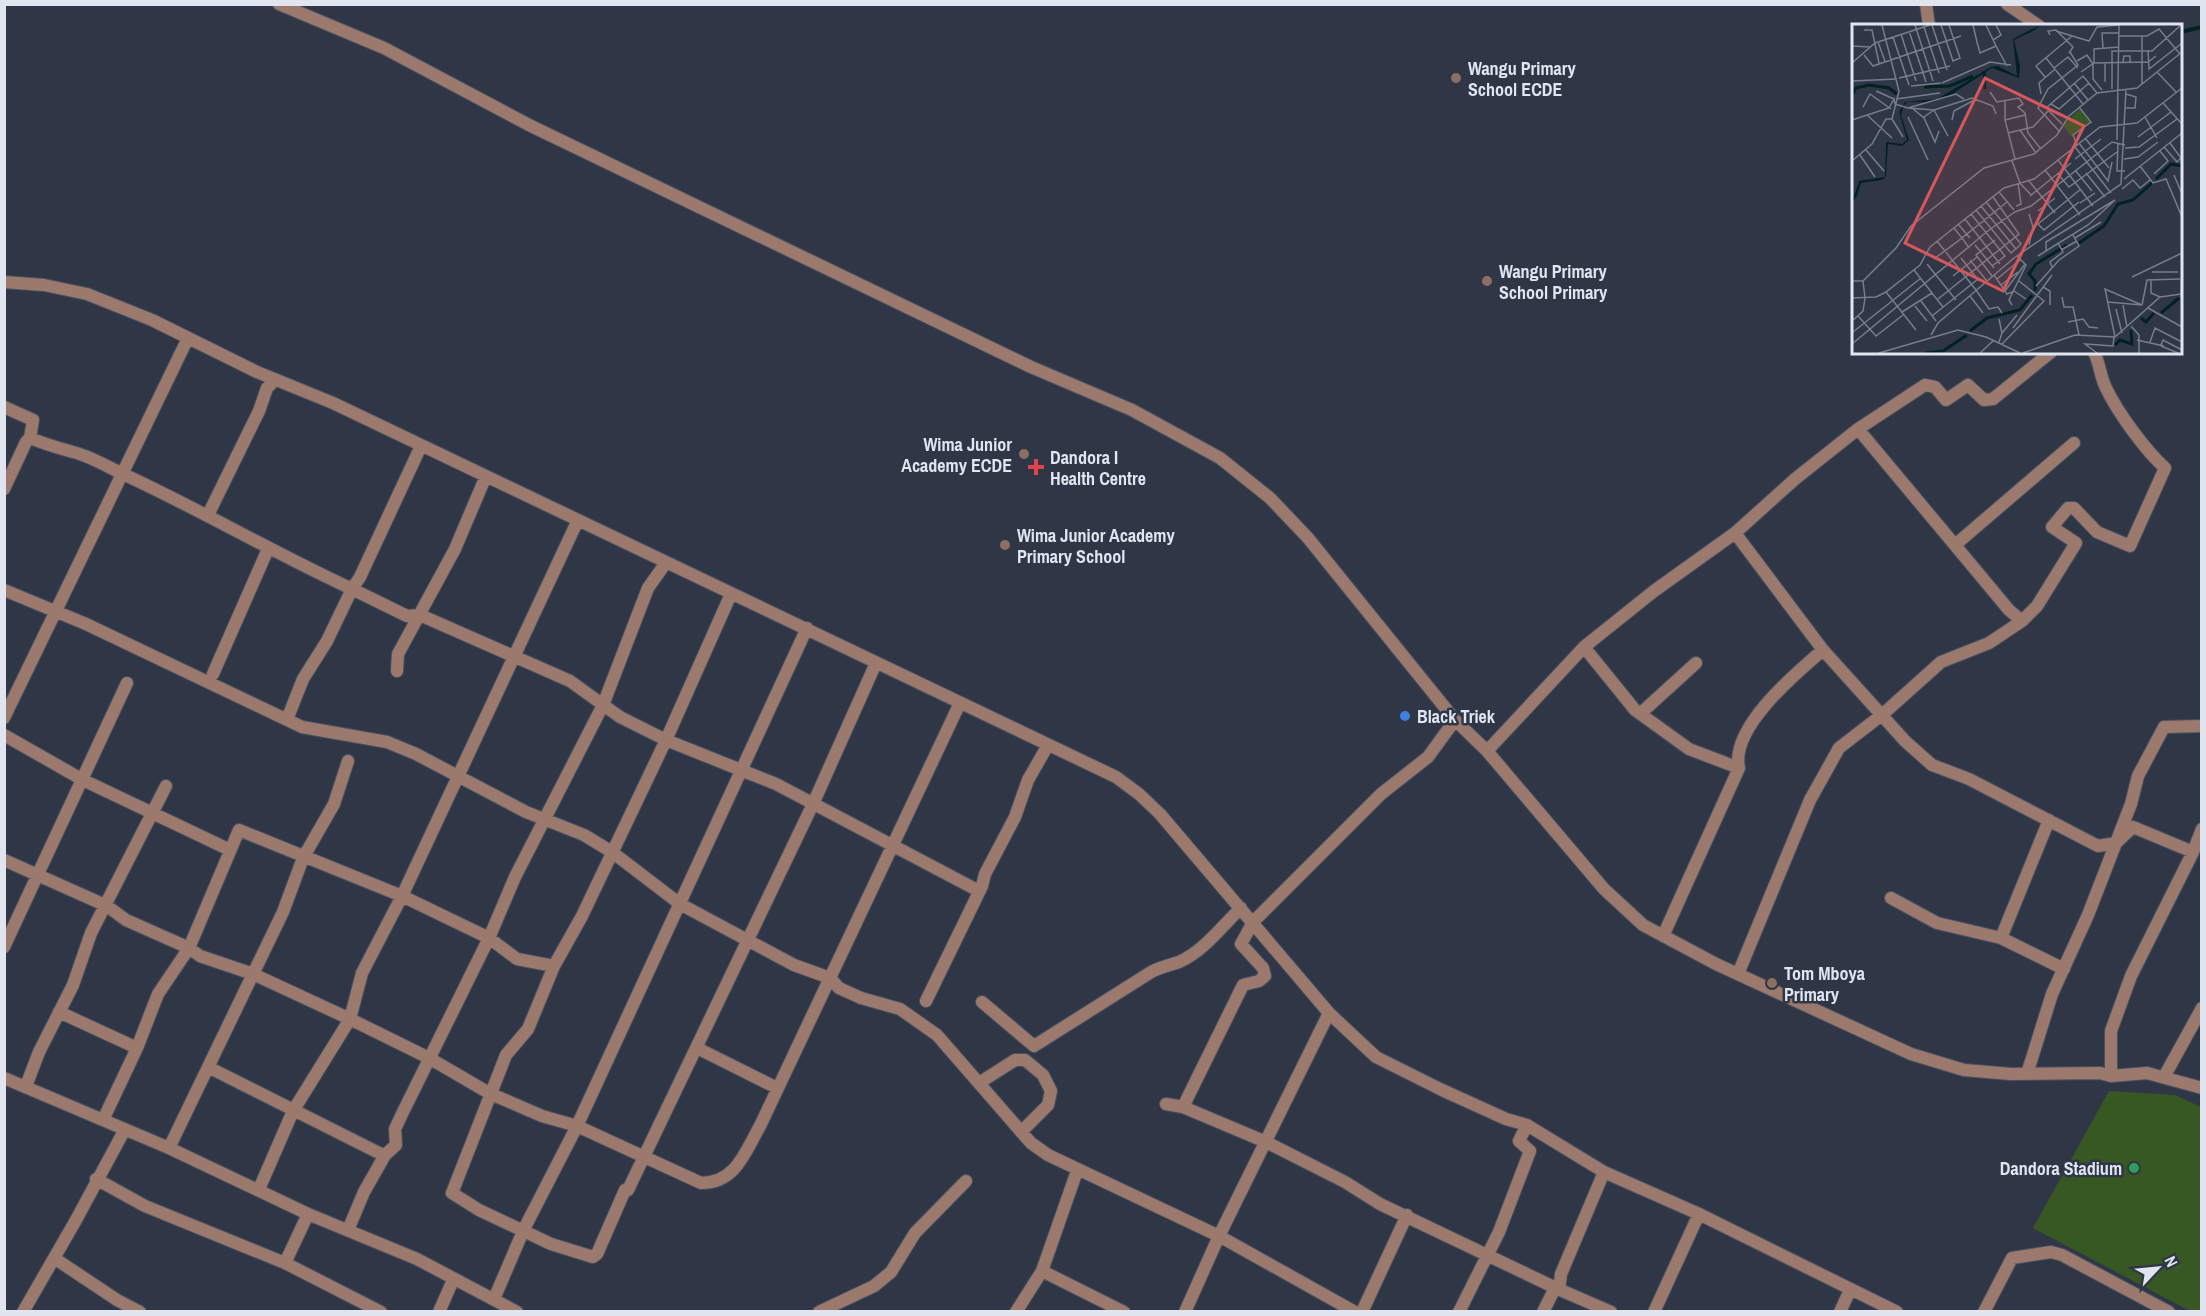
<svg xmlns="http://www.w3.org/2000/svg" width="2206" height="1316" font-family="'Archivo Narrow',sans-serif">
	<style>
		.green { fill: #375822 }
		.lines { fill: none; stroke-linecap: round; stroke-linejoin: round }
		.stream { stroke: #002223; stroke-width: 4 }
		.street-casing { stroke: #4b5362; stroke-width: 14 }
		.street { stroke: #9b7a6d; stroke-width: 12 }
		.education-dot { fill: #8d6e63; stroke: #2f3747; stroke-width: 2 }
		.health-dot { fill: #e0444e; stroke: #2f3747; stroke-width: 2 }
		.shop-dot { fill: #3f7fe0; stroke: #2f3747; stroke-width: 2 }
		.leisure-dot { fill: #2e9e5b; stroke: #2f3747; stroke-width: 2 }
		.labels { text-anchor: middle; dominant-baseline: central; stroke-width: 5; stroke-linejoin: round; paint-order: stroke }
		.poi-label { font-size: 18px; font-weight: bold; fill: #e0e5f0; stroke: #2f3747; text-anchor: start }
		.inset-river { fill: none; stroke: #002223; stroke-width: 3 }
		.inset-road { fill: none; stroke: #767d8b; stroke-width: 1.5 }
		.view { fill: #d8575a; fill-opacity: 0.15; stroke: #d8575a; stroke-width: 3 }
		.inset-edge { fill: none; stroke: #e0e5f0; stroke-width: 3 }
	</style>
	<rect width="100%" height="100%" fill="#2f3747"/>
	<path class="green" d="M2109,1091L2175,1095L2201,1107V1311H2190L2033,1228Z"/>
	<g class="lines">
		<path class="stream" d="M2145,26H2151
			M2180,32L2202,27"/>
		<g class="street-casing">
			<path id="street" d="M279,4L384,48L529,125L1031,367L1132,410L1220,458L1270,498L1308,538L1455,720L1487,751L1604,889L1643,925L1716,964L1911,1054L1964,1070L2011,1074L2100,1073L2111,1076L2147,1073L2202,1088
				M1926,4L1929,26
				M2007,4L2039,26
				M4,282L44,285L87,294L152,320L257,372L333,403L1116,777L1139,794L1160,814L1329,1013L1376,1057L1442,1090L1506,1119L1527,1125L1604,1172L1699,1214L1897,1312
				M4,407L33,420L30,438C45,444 58,448 73,452C90,456 108,467 123,474C201,510 274,553 352,589L360,577L421,446
				M1858,429L2009,610L2022,621
				M4,489L26,442L30,438
				M208,515L259,411L267,388L275,380
				M1735,533L1823,650L1905,741L1932,765L1969,779L2098,846L2116,843L2133,827L2193,852
				M1955,545L2074,443
				M4,590L86,624L302,727L387,742L416,754L526,812L584,835L612,852L680,904L794,965L830,978L839,988L861,998L900,1009L937,1035L1031,1143L1048,1155L1219,1236L1355,1312
				M731,594L666,740L582,916L554,966L528,1029L506,1055L452,1193L479,1210L551,1244L593,1257L597,1254L625,1190H628L813,804L876,663
				M1584,647L1635,710L1689,749L1739,768
				M397,671L398,654L455,549L486,476
				M213,674L268,549
				M1641,713L1696,663
				M288,717L303,679L327,641L352,589L407,616L420,615L570,681L620,717L666,740L776,784L979,891
				M4,718L188,338
				M4,735L83,780L230,850
				M1487,751L1584,647L1654,591L1735,533L1795,479L1858,429L1925,385L1935,387L1946,400L1968,385L1984,400L1993,399L2051,352
				M4,860L107,906L126,920L189,948L200,956L253,974L350,1019L429,1058L489,1093L542,1116L577,1126L701,1183C736,1183 745,1152 760,1126L960,703
				M1891,898L1937,923L2001,938L2064,969
				M1663,936L1739,768C1730,728 1795,674 1823,650
				M2001,938L2049,820
				M4,947L127,683
				M1738,974L1810,800L1839,748L1883,714L1941,662L1989,643L2022,621L2037,606L2076,543L2052,527L2068,508H2074L2097,532L2130,546L2165,468C2145,450 2118,413 2106,388C2100,376 2100,364 2094,352
				M926,1001L982,886L985,874L1015,817L1028,780L1048,745
				M982,1002L1034,1046L1148,974C1158,967 1168,966 1179,962C1203,952 1223,925 1241,908
				M59,1012L137,1048
				M697,1048L777,1088
				M210,1068L379,1153L385,1155L396,1145L395,1129L403,1112L489,938L515,877L603,705L648,588L665,564
				M2027,1074L2052,994L2088,915L2131,804L2138,776L2164,727L2202,726
				M2111,1076V1031L2131,976L2193,852L2202,829
				M2164,1077L2202,1008
				M4,1078L169,1148L308,1214L417,1259L517,1312
				M979,1083L1015,1060H1025L1043,1075L1051,1091L1048,1105L1021,1132
				M26,1086L39,1052L73,985L91,933L166,786
				M1166,1104L1183,1107L1266,1142L1345,1182L1380,1204L1558,1289L1611,1312
				M1183,1107L1243,985L1259,981L1265,976L1263,968L1241,944L1253,922L1381,794L1428,757L1455,720
				M103,1120L137,1048L158,994L189,948L239,830L402,896L489,938L517,959L554,966
				M169,1148L283,912L303,858L334,804L348,761
				M96,1179L145,1206L285,1263L381,1312
				M259,1189L293,1111L350,1019L362,973L402,896L578,520
				M348,1230L364,1192L385,1155
				M54,1258L117,1300L140,1312
				M285,1263L308,1214
				M1042,1271L1124,1312
				M1559,1290L1561,1274L1604,1172
				M494,1299L524,1229L577,1126L807,628
				M23,1312L76,1220L124,1131
				M439,1312L453,1280
				M819,1312L874,1286L891,1272L915,1233L966,1181
				M1016,1312L1042,1271L1077,1171
				M1185,1312L1219,1236L1329,1013
				M1362,1312L1407,1215
				M1459,1312L1499,1232L1530,1151L1519,1141L1527,1125
				M1543,1312L1555,1288
				M1654,1312L1699,1214
				M1840,1312L1850,1290
				M1984,1312L2012,1258L2051,1252L2062,1255L2169,1312"/>
		</g>
		<use href="#street" class="street"/>
	</g>
	<g class="education-dot">
		<circle cx="1456" cy="78" r="6"/>
		<circle cx="1487" cy="281" r="6"/>
		<circle cx="1024" cy="454" r="6"/>
		<circle cx="1005" cy="545" r="6"/>
		<circle cx="1772" cy="983" r="6"/>
	</g>
	<path class="health-dot" d="M1033 458h6v6h6v6h-6v6h-6v-6h-6v-6h6z"/>
	<circle class="shop-dot" cx="1405" cy="716" r="6"/>
	<circle class="leisure-dot" cx="2134" cy="1168" r="6"/>
	<g class="labels">
		<g class="poi-label">
			<text x="1468" y="68">Wangu Primary<tspan x="1468" dy="21">School ECDE</tspan></text>
			<text x="1499" y="271">Wangu Primary<tspan x="1499" dy="21">School Primary</tspan></text>
			<text x="1012" y="444" text-anchor="end">Wima Junior<tspan x="1012" dy="21">Academy ECDE</tspan></text>
			<text x="1050" y="457">Dandora I<tspan x="1050" dy="21">Health Centre</tspan></text>
			<text x="1017" y="535">Wima Junior Academy<tspan x="1017" dy="21">Primary School</tspan></text>
			<text x="1417" y="716">Black Triek</text>
			<text x="1784" y="973">Tom Mboya<tspan x="1784" dy="21">Primary</tspan></text>
			<text x="2122" y="1168" text-anchor="end">Dandora Stadium</text>
		</g>
	</g>
	<g transform="translate(1852 24)">
		<rect width="330" height="330" fill="#2f3747"/>
		<path d="M228,85L238,98L219,112L211,101Z" fill="#375822"/>
		<path d="M188,1L183,6L162,16L168,42L167,54L140,44L94,74L78,78H56L52,81L49,91L57,116L50,122L36,120L34,152L32,155L29,156L9,159L5,172L0,178L7,157L33,153L34,118L50,120L55,116L47,88L53,78L85,75L139,43L146,42L165,52L161,15Z" fill="#002223"/>
		<path class="inset-river" d="M132,47L133,65M72,63L98,62L121,52M0,71L4,64L17,61L37,64L45,70M304,155L319,140L330,142M227,219L252,202L266,180L281,176L300,159M183,267V257L177,250L184,240L215,221M309,289L327,274M289,294L294,298L302,289M118,307L135,294L168,286L180,271M263,321L268,316L280,320L279,306M73,329L91,327L115,311"/>
		<path class="inset-road" d="M63,1L81,57M80,1L95,46M89,1L101,37L108,34L97,1M121,1L125,18L128,29L144,22L155,42M134,1L144,22M72,3L87,49M12,6H20L27,39M57,7L74,58M204,7L237,17L245,3L266,1M49,10L64,57M198,11L196,7L204,6L221,23L217,29M267,12H295L307,5L328,30M290,12V60M41,13L57,61M141,16L149,11L144,1M26,18L33,37M0,22L18,23M251,25L250,9H267M296,26L297,45L330,19M12,31L21,42L109,12M194,34L231,80M225,37L235,31L241,40V55L250,66M271,38L272,32H278V39M0,39L23,19L78,1M242,39V25L267,23M202,44L216,33L226,44M229,48L242,39L296,38L304,32M305,48L324,68M193,53L184,42L220,12M47,54L98,42M0,57L45,55M253,58V39M90,59L138,38L159,41M222,59L236,76M59,62L89,59M260,65V27H300L329,1M24,67L42,75M138,68L145,78L167,74L171,80L166,83L173,89L176,109L189,125M189,70L187,59L203,45M44,75L88,69M153,76V96L163,135M311,79L330,100M199,80L207,85L237,59M11,83L18,70L39,85M56,84L104,70L112,75M60,84L72,94L83,118L87,107M194,84L231,52L245,69M273,84H283L284,73L274,70M196,86L210,100M15,91L40,114M56,93L76,136M72,93L82,86L96,112M293,93L305,114M40,95L51,113M0,96L37,84L42,75L43,80L56,84L82,86L120,74L141,82L144,90M100,96L102,87L124,75M153,96L173,91M168,106L184,129M207,107L186,84L196,65L226,41L218,28M156,109L181,103L197,86M286,113L319,88M233,114L257,144M265,116L267,1M227,119L256,157L260,138M266,119L265,147H273M318,119L329,134M225,121L221,111L239,98L227,83M223,123L259,169M312,123L325,138L330,133M273,124L287,123L325,95M14,126L32,147M8,131L23,153M223,135L249,115M272,135L286,133L306,118M206,136L241,182M0,137L20,120L34,95H40L47,67L30,1M160,137L168,159L179,171M288,142L301,159L314,155L330,193M193,146L228,191M223,146L240,167M234,149L253,173M206,150L217,163L265,128M302,150L316,137L308,127M322,151L330,170M272,155L330,109M177,157L203,189M270,165L281,156L288,164L298,156M147,168L162,186M178,172L219,139M227,178L192,206L186,200L229,165M228,179L243,169M129,182L164,225M164,182L169,180L166,159M124,186L159,229L166,223L169,220L134,178M186,187L203,174M119,190L153,232L140,242M177,190L181,203L177,221M113,195L148,240M106,200L118,214M223,214L249,198M85,217L124,266M123,221L142,244M117,224L110,214L155,178M209,226L225,217M186,232L236,201L263,176L194,218V226M109,234L127,257M82,235L110,214L102,204M118,236L135,257M75,240L104,276M200,243L198,238L211,228L206,219M62,246L91,283M300,248H326M142,251L155,270L162,267L174,275M101,252L125,233M140,252L124,231L143,216M280,253L330,229M145,255L168,236M299,255V269L308,273M0,257H11L13,274L11,287L0,297M11,257L44,224L59,202L132,144L182,130L205,111L217,92L245,69L285,64L330,28M149,261L166,248M184,262L207,236L227,222L221,211M191,263L198,267V281M124,266L137,285L146,283L150,289M153,267L173,240M34,268L64,306M329,270L330,247M118,272L131,289M210,273L212,283H221L227,311M0,274L24,273L34,268L68,241L78,223L152,164L182,155L248,103L285,99L330,64M86,275L167,210L141,173M69,277L84,297M256,278L290,281M160,281L157,276L174,241L165,232M271,281L275,303M290,281L295,256L328,255M63,282L75,297M296,284L330,303M264,285L270,309M50,288L80,269M6,292L24,312L51,291M80,292L126,255M216,298L231,295L237,303L246,304M279,302L287,311V329M161,304L200,251M1,308L69,254M150,309L165,291M79,311L86,299L162,234L269,160L274,65M263,313L253,265L290,281M285,316L312,322M147,318L150,309L147,295M298,318L303,304L330,318M0,320L137,206L163,188L179,182L260,118L273,121M150,320L192,277L167,257M309,321L311,316L330,326M309,322L326,329M27,329L106,306L134,313L168,329M128,329L142,316M171,329L223,311L263,313L308,273L329,270L330,278M245,329L233,320L261,322L262,313"/>
		<path class="view" d="M133,54L232,102L151,267L53,219Z"/>
		<rect width="330" height="330" class="inset-edge"/>
	</g>
	<rect width="2206" height="1316" fill="none" stroke="#e0e5f0" stroke-width="12"/>
	<g transform="translate(2158 1268) rotate(64)" stroke="#2f3747" stroke-width="4.5" paint-order="stroke">
	<path d="M0-4.5L10 22L0 15L-10 22Z" fill="#e0e5f0"/>
	<text y="-9" font-size="16" font-weight="bold" text-anchor="middle" fill="#e0e5f0">N</text>
	</g>
</svg>
